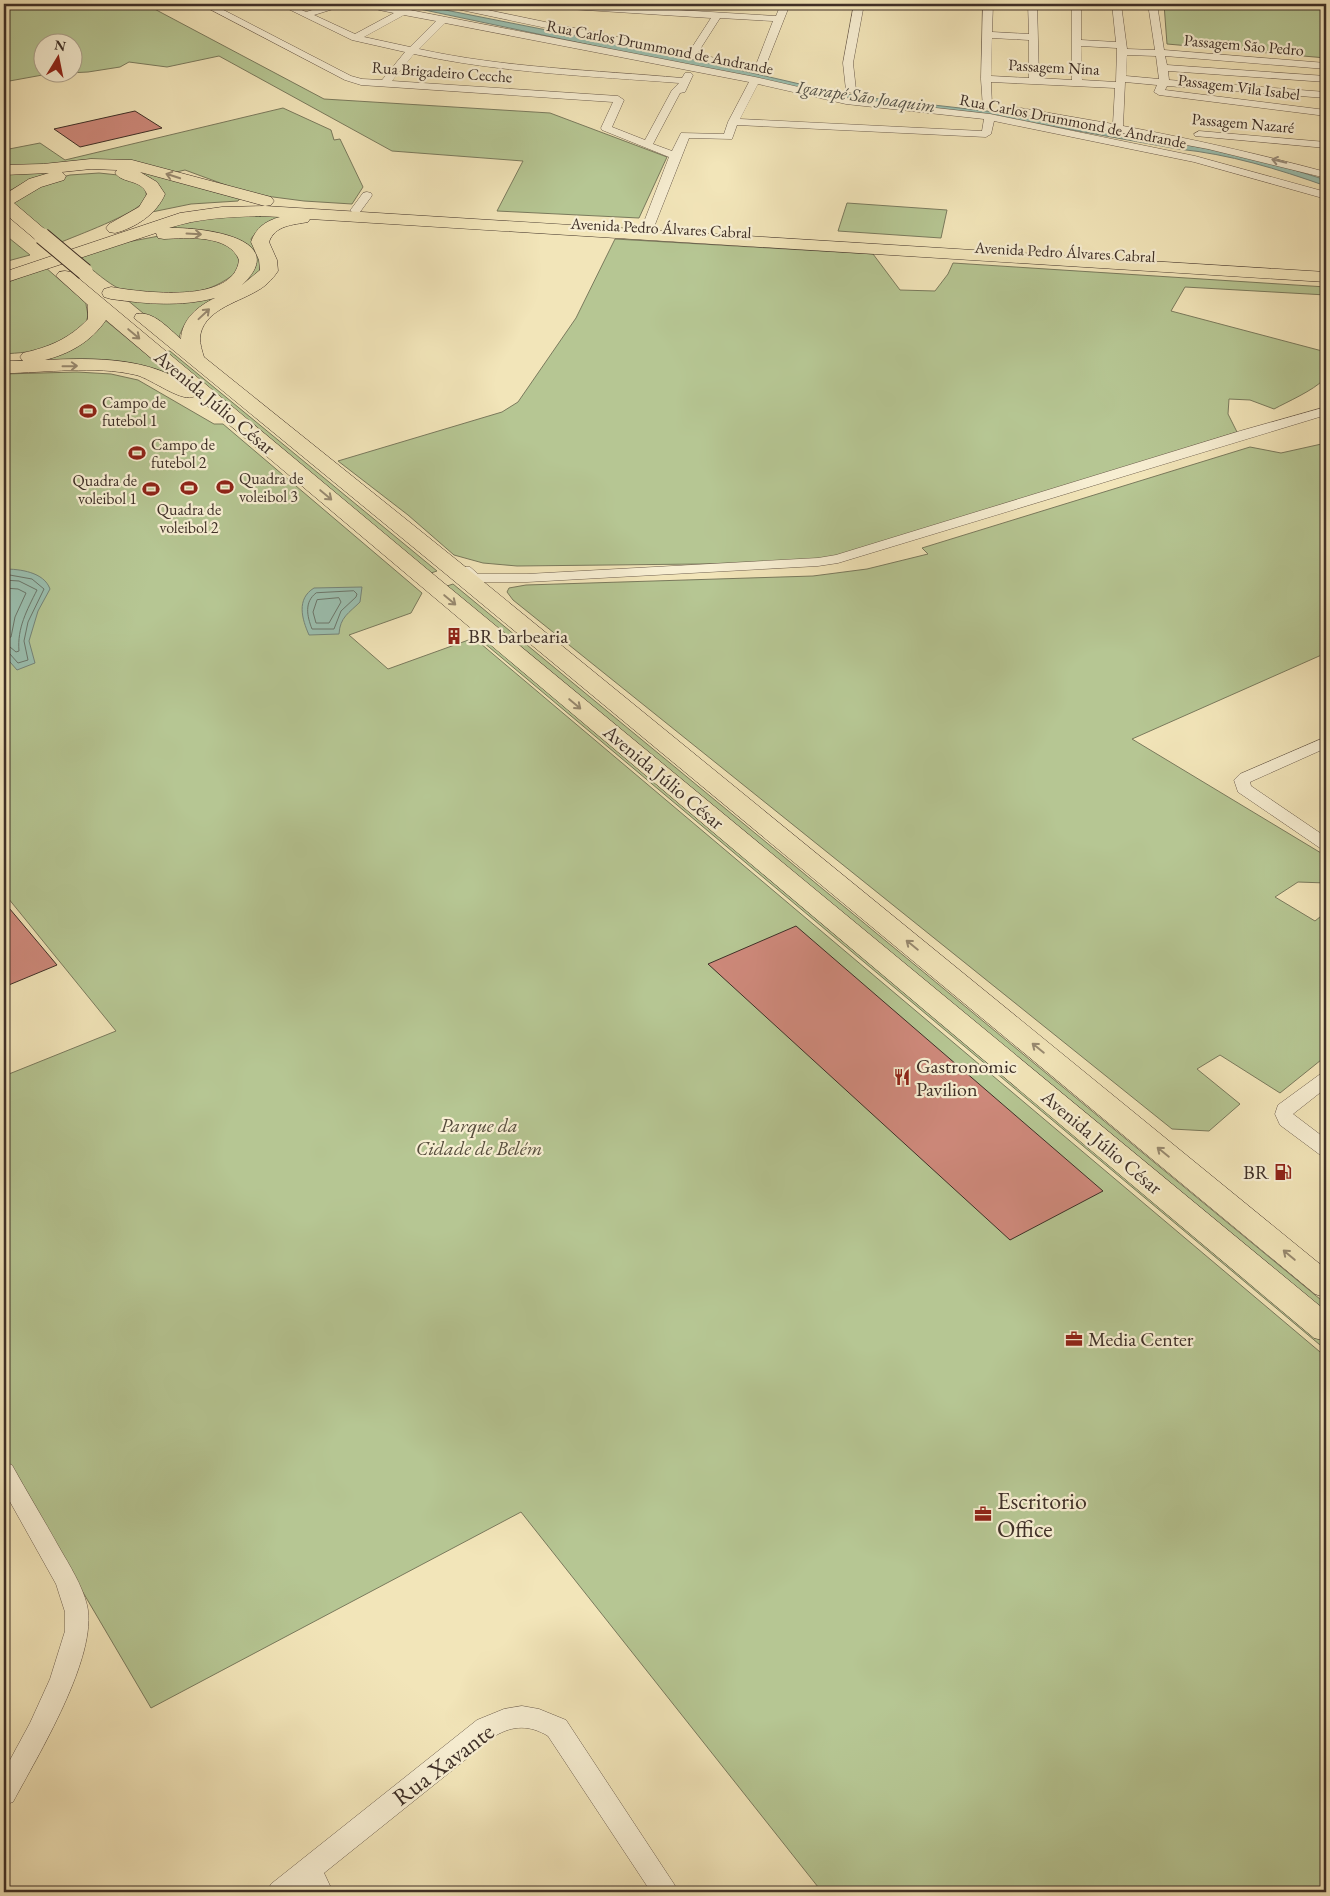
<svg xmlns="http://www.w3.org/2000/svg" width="1330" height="1896" font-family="'EB Garamond',serif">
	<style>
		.green { fill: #b6c693; stroke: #7a7a5d; fill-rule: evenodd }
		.water { fill: #9bbfaf; stroke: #768579 }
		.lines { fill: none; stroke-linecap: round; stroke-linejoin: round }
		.shore { stroke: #6c776b; stroke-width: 1 }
		.building { fill: #ce897b; stroke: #3e2f27 }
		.street-casing { stroke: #6b5c4c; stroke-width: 1 }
		.primary-casing { stroke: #3e2f27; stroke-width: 1 }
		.street { fill: #f7eed2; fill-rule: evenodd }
		.primary { fill: #f2e5b9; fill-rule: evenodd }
		.primary-bridge-casing { stroke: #3e2f27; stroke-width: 18; stroke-linecap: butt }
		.primary-bridge { stroke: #f2e5b9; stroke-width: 16 }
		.oneway { stroke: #9a8e7c }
		.oneway2 { stroke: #988a70 }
		.labels { text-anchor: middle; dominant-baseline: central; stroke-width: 4.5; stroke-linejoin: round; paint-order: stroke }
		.far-street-label { font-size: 16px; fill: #3e2f27; stroke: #f7eed2 }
		.far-poi-label { font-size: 16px; fill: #3e2f27; stroke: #f7eed2; text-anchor: start }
		.far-water-label { font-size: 18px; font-style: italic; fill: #555349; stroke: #f7eed2 }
		.street-label { font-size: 20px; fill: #3e2f27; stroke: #f7eed2 }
		.poi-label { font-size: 20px; fill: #3e2f27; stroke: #f7eed2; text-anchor: start }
		.park-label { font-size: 20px; font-style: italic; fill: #564d3d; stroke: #f7eed2 }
		.near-poi-label { font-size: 24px; fill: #3e2f27; stroke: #f7eed2; text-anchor: start }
		.near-street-label { font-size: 24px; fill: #3e2f27; stroke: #f7eed2 }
	</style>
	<rect width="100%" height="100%" fill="#f2e5b9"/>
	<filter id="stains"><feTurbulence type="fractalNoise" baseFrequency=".004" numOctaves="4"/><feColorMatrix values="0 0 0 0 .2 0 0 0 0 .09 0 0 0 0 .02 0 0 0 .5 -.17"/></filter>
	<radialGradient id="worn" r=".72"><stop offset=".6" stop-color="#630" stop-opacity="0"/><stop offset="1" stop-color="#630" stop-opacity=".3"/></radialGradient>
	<path class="green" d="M4,4H145L324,99L550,113L667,157L639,218L497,211L523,161L392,151L219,56L167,67L129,62L120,67L88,72L48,74L4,82ZM42,42H72V72H42Z
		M1164,4H1326V58L1167,44Z
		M283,108L331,130L334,140L340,139L363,187L352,204L304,201L250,194L185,170L172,173L147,165L4,166V150L40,143L65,160Z
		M95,166C146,167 191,188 240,198L238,201L191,204L147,213L158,203L161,188C139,158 73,166 42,176C28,180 16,187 4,194V172Z
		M99,173L118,175L144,186C146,192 148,196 144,201C136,214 75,236 59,243L9,202L43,182L70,175Z
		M847,203L947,210L941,238L838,231Z
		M236,214L298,216C279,220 262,222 251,239L259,255L260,270C238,302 185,300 178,342L126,299L235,288L250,276L255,265L252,251C218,226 187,229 147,231L193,219Z
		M4,234L30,255L4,262Z
		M159,236C179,237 216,235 232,248C238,253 240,261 242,268C212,293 192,295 153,293C141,293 127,293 116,287C102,279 89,266 76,257L122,243Z
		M615,239L873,254L900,290L935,291L948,274L953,263L1326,287V295L1185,287L1171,311L1326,352C1326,360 1329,373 1323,380C1314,390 1287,402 1274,409L1250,400L1229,399L1228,414L1237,432L849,554L792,563L517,566L483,563L454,555L408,515L338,461L502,412L518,402L576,318Z
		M45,267L86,303C86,308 89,314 87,319C79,350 29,352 4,354V284Z
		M105,320L175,378L59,362L4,364V362L44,359Z
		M170,351L437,571L431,573L164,352Z
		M77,372L111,374L138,380L214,424H223L422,593L411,613L349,635L388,669L474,638L1326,1357V1892H822L521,1512L151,1708L4,1458V1076L116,1031L8,898L4,899V374Z
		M1326,443V653L1132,739L1326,856V883L1298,882L1275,897L1315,921L1326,912V1056L1280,1093L1220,1055L1197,1069L1240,1104L1209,1131L1172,1129L513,600L507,592L509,588L526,585L813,576L867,569L928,554L922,548L1250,447L1281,453Z
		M453,584L1326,1304V1314L447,586Z
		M482,636L1326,1343V1350L477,637Z"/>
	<path class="water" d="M396,4H415L683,57L830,91L863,97L1013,114L1221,151L1275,164L1326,180V186C1278,169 1229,154 1178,149L978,113L893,105L836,97Z
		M4,569C20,569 44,572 50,589L38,611L29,641L35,663L17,670L4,655Z
		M362,587L360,602C349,613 340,617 339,634L309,635C302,619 296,599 314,588Z"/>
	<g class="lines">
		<path class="shore" d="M4,574L32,579L44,589L28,622L24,641L28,660L18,663L9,653L4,652
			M4,580L19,581L37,590C27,610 17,628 19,651L16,652L10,647L4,646
			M4,588L18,589L26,593L15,617L11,637L4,639
			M354,591L357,594L356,597L341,611L334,629H312C307,616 304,602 316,593Z
			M339,598L341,602L329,623H316L313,612L317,600Z"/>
	</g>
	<path class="building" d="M135,111L162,128L80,147L54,129Z
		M4,902L57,965L4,987Z
		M796,926L1103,1191L1010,1240L708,964Z"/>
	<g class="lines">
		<g class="street-casing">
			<path id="street" d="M200,4H212L351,76L362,79L382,80L405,52L352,40L278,4H289L306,12L331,4H344L343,6L314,15L355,34L394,13L379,10L366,4H379L755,77L846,98L990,114L1195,156L1326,192V199L1194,162L994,121L991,134L986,137L737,125L732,139L689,138L654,227L648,230L642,227L669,157L602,130L601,128L613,102L361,85L345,80ZM404,15L436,21L410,47L364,37ZM445,23L749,82L728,122L724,134L681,133L672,151L653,144L680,93L685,92L693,75L691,73H685L682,78C594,70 505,68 419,49ZM414,54C501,73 591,76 679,83L672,90L645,140L612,127L624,100L618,96L392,81ZM758,84L846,104L984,119L982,131L740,119Z
				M442,4H459L689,52L711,18L538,7L533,4H579L776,16L781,4H790L764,70L759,73L754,70L773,21L720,18L697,54L720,59L722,61L717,64L447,7Z
				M854,4H864L853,63L856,90L851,93L846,90L843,63Z
				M983,4H993L992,32L1029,34L1028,4H1037L1039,78L1072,80V4H1081V40L1116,42L1112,4H1121L1127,49L1155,50L1148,4H1157L1164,50L1326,63V69L1165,56L1167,65L1326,76V82L1168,71L1169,80L1326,92V98L1167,86L1165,90L1326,110V116L1159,95L1154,92L1157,85L1125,82L1123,126C1192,139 1259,154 1326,172V178L1208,149L1009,112L1004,109L1009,106L1113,124L1115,88L991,82L992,106L991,108H983L981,79ZM992,38L1029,40V78L991,76ZM1081,46L1117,48L1116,82L1082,80ZM1127,55L1156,56L1159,79L1126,76Z
				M1199,131L1326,142V148L1195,136L1194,134Z
				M367,192L371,193L372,195L371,197L360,212H352L350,210L352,208L363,193Z
				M1326,407V415L838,563L818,566L527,582H475C467,580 463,575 455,573L453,570L455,567H470L478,574H527L818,558L836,555L1240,431Z
				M1326,737V748L1250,782L1251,786L1326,837V849L1320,848L1238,792L1234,780L1240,774Z
				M1326,1073V1088L1293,1114L1326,1139V1156L1319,1154L1280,1125L1275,1114L1278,1105L1319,1075Z
				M4,1462L12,1465C27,1492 44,1520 59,1547C70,1566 82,1585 87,1605C99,1656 37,1757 13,1802L4,1805V1771L30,1723L50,1679L65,1631V1612L56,1584L4,1491Z
				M522,1706L539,1709L566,1720L674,1884L678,1892H651L548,1736C530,1725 513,1725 495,1736L324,1873L333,1892H307L305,1888L299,1892H267L271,1884L477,1720L504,1709Z"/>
		</g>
		<g class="primary-casing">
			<path id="primary" d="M91,159L132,160L271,197L274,201L271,205L265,206L1326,272V282L310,219L308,222C293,225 275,225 269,242L277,260L278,271C272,280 265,287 255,292C236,303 202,311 200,338C200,344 202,351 204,357L463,565L1326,1269V1298L1315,1294L447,575L134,318L136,314C153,310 169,329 181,339C182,319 198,306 215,298C180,307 147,304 111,299L104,297L102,293L104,289L111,287C141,292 234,305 239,260C229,234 186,238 164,239L158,238L156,233L4,283V272L180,213L222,207L265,206L140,172L157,182L165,194C157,214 135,228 115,233L109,232L106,228L109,224L139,207L147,194C141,179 123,184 115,173L117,170L91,169L62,172L66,176L64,180L41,187L14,203L48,232L51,236L48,240L42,241L36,240L4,213V195L29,179L49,173L4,175V165L43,164ZM260,216L280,217C265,221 256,228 251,242L259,260L260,270L242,285C293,237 199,227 169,228C199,218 229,217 260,216Z
				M65,271L71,272L433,574L1326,1311V1341L1314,1338L195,396C183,404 152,379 136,375C93,365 47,373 4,373V361H23L20,357L23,353C49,347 69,339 88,319V305L56,276L59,272ZM106,320L171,375C132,357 87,358 45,360C69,354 91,342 106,320Z"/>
		</g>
		<use href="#street" class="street"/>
		<use href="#primary" class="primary"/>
		<g class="primary-bridge-casing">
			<path id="primary-bridge" d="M42,236L85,272"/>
		</g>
		<use href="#primary-bridge" class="primary-bridge"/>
	</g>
	<defs><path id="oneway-shaft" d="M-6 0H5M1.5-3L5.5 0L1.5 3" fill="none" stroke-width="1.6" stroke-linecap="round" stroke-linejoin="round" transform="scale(1.25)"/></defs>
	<use class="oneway" href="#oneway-shaft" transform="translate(1279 161) rotate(-167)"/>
	<g class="oneway2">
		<use href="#oneway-shaft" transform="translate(173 176) rotate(-162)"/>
		<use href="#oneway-shaft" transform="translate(194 234) rotate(3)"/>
		<use href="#oneway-shaft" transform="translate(204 314) rotate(-43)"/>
		<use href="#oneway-shaft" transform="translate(134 334) rotate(40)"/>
		<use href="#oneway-shaft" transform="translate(70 366) rotate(-1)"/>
		<use href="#oneway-shaft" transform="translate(326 495) rotate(40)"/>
		<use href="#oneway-shaft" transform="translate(450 600) rotate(40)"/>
		<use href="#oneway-shaft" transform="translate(575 704) rotate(40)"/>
		<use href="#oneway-shaft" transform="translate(912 945) rotate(-141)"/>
		<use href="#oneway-shaft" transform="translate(1038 1048) rotate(-141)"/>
		<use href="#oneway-shaft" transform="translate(1163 1152) rotate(-141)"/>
		<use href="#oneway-shaft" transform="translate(1289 1255) rotate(-140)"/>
	</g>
	<defs>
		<g id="stadium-bare" transform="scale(1.35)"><path d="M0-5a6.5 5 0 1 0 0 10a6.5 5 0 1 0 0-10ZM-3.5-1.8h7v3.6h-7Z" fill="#8f2418" stroke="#f7eed2" stroke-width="2.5" paint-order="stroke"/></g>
		<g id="building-bare" transform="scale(1.35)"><path d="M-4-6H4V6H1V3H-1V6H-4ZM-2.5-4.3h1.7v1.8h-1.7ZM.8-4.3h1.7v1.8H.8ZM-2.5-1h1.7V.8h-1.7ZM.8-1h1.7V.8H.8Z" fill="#8f2418" stroke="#f7eed2" stroke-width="2.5" paint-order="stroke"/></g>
		<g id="restaurant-bare" transform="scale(1.35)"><path d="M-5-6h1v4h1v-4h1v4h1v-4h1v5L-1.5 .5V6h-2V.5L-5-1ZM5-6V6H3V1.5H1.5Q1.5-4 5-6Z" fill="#8f2418" stroke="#f7eed2" stroke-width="2.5" paint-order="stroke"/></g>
		<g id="fuel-bare" transform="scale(1.35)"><path d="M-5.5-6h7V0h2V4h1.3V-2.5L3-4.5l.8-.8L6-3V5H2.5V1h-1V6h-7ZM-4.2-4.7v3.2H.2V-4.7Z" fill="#8f2418" stroke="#f7eed2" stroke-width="2.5" paint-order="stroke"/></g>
		<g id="office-bare" transform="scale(1.35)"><path d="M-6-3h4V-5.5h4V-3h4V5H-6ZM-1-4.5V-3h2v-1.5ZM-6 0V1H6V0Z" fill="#8f2418" stroke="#f7eed2" stroke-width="2.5" paint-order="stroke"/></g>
	</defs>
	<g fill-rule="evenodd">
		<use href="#stadium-bare" x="88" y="411"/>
		<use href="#stadium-bare" x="137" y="453"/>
		<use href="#stadium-bare" x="225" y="487"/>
		<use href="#stadium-bare" x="189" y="488"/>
		<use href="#stadium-bare" x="151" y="489"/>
		<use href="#building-bare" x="454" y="636"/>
		<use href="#restaurant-bare" x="902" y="1077"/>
		<use href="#fuel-bare" x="1283" y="1172"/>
		<use href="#office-bare" x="1074" y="1339"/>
		<use href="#office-bare" x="983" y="1514"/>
	</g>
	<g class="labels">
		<g class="far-street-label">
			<text transform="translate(1244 45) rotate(5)">Passagem São Pedro</text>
			<text transform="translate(660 47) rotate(11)">Rua Carlos Drummond de Andrande</text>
			<text transform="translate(1054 67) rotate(3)">Passagem Nina</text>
			<text transform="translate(442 72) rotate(4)">Rua Brigadeiro Cecche</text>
			<text transform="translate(1239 87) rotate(7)">Passagem Vila Isabel</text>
			<text transform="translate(1073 121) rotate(11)">Rua Carlos Drummond de Andrande</text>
			<text transform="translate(1243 123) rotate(5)">Passagem Nazaré</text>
			<text transform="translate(661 228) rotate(3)">Avenida Pedro Álvares Cabral</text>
			<text transform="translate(1065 252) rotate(3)">Avenida Pedro Álvares Cabral</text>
		</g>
		<g class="far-poi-label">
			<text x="102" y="402">Campo de<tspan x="102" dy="18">futebol 1</tspan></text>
			<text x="151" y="444">Campo de<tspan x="151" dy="18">futebol 2</tspan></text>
			<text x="239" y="478">Quadra de<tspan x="239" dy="18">voleibol 3</tspan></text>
			<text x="137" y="480" text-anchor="end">Quadra de<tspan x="137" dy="18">voleibol 1</tspan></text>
			<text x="189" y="509" text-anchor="middle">Quadra de<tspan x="189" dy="18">voleibol 2</tspan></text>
		</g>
		<g class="far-water-label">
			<text transform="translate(866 96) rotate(8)">Igarapé São Joaquim</text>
		</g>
		<g class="street-label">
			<text transform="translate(215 402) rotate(40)">Avenida Júlio César</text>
			<text transform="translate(664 777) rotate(40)">Avenida Júlio César</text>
			<text transform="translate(1102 1142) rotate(40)">Avenida Júlio César</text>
		</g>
		<g class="poi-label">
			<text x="468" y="636">BR barbearia</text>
			<text x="916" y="1066">Gastronomic<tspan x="916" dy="23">Pavilion</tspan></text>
			<text x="1269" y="1172" text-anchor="end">BR</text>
			<text x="1088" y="1339">Media Center</text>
		</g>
		<g class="park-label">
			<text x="479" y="1125">Parque da<tspan x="479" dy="23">Cidade de Belém</tspan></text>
		</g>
		<g class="near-poi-label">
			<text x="997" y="1500">Escritorio<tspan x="997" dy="28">Office</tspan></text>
		</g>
		<g class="near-street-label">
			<text transform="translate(443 1764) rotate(-37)">Rua Xavante</text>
		</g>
	</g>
	<rect width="1330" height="1896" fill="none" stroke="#f2e5b9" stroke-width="20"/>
	<rect x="5" y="5" width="1320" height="1886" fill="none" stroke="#3e2f27" stroke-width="2.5"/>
	<rect x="10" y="10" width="1310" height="1876" fill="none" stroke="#3e2f27"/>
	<g transform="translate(58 58) rotate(10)"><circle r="24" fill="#f7eed2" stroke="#ada28e"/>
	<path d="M0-4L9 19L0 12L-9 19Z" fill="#8f2418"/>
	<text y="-8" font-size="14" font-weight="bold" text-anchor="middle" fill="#3e2f27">N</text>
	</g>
	<rect width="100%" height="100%" filter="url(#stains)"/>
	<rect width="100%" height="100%" fill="url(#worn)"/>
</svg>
